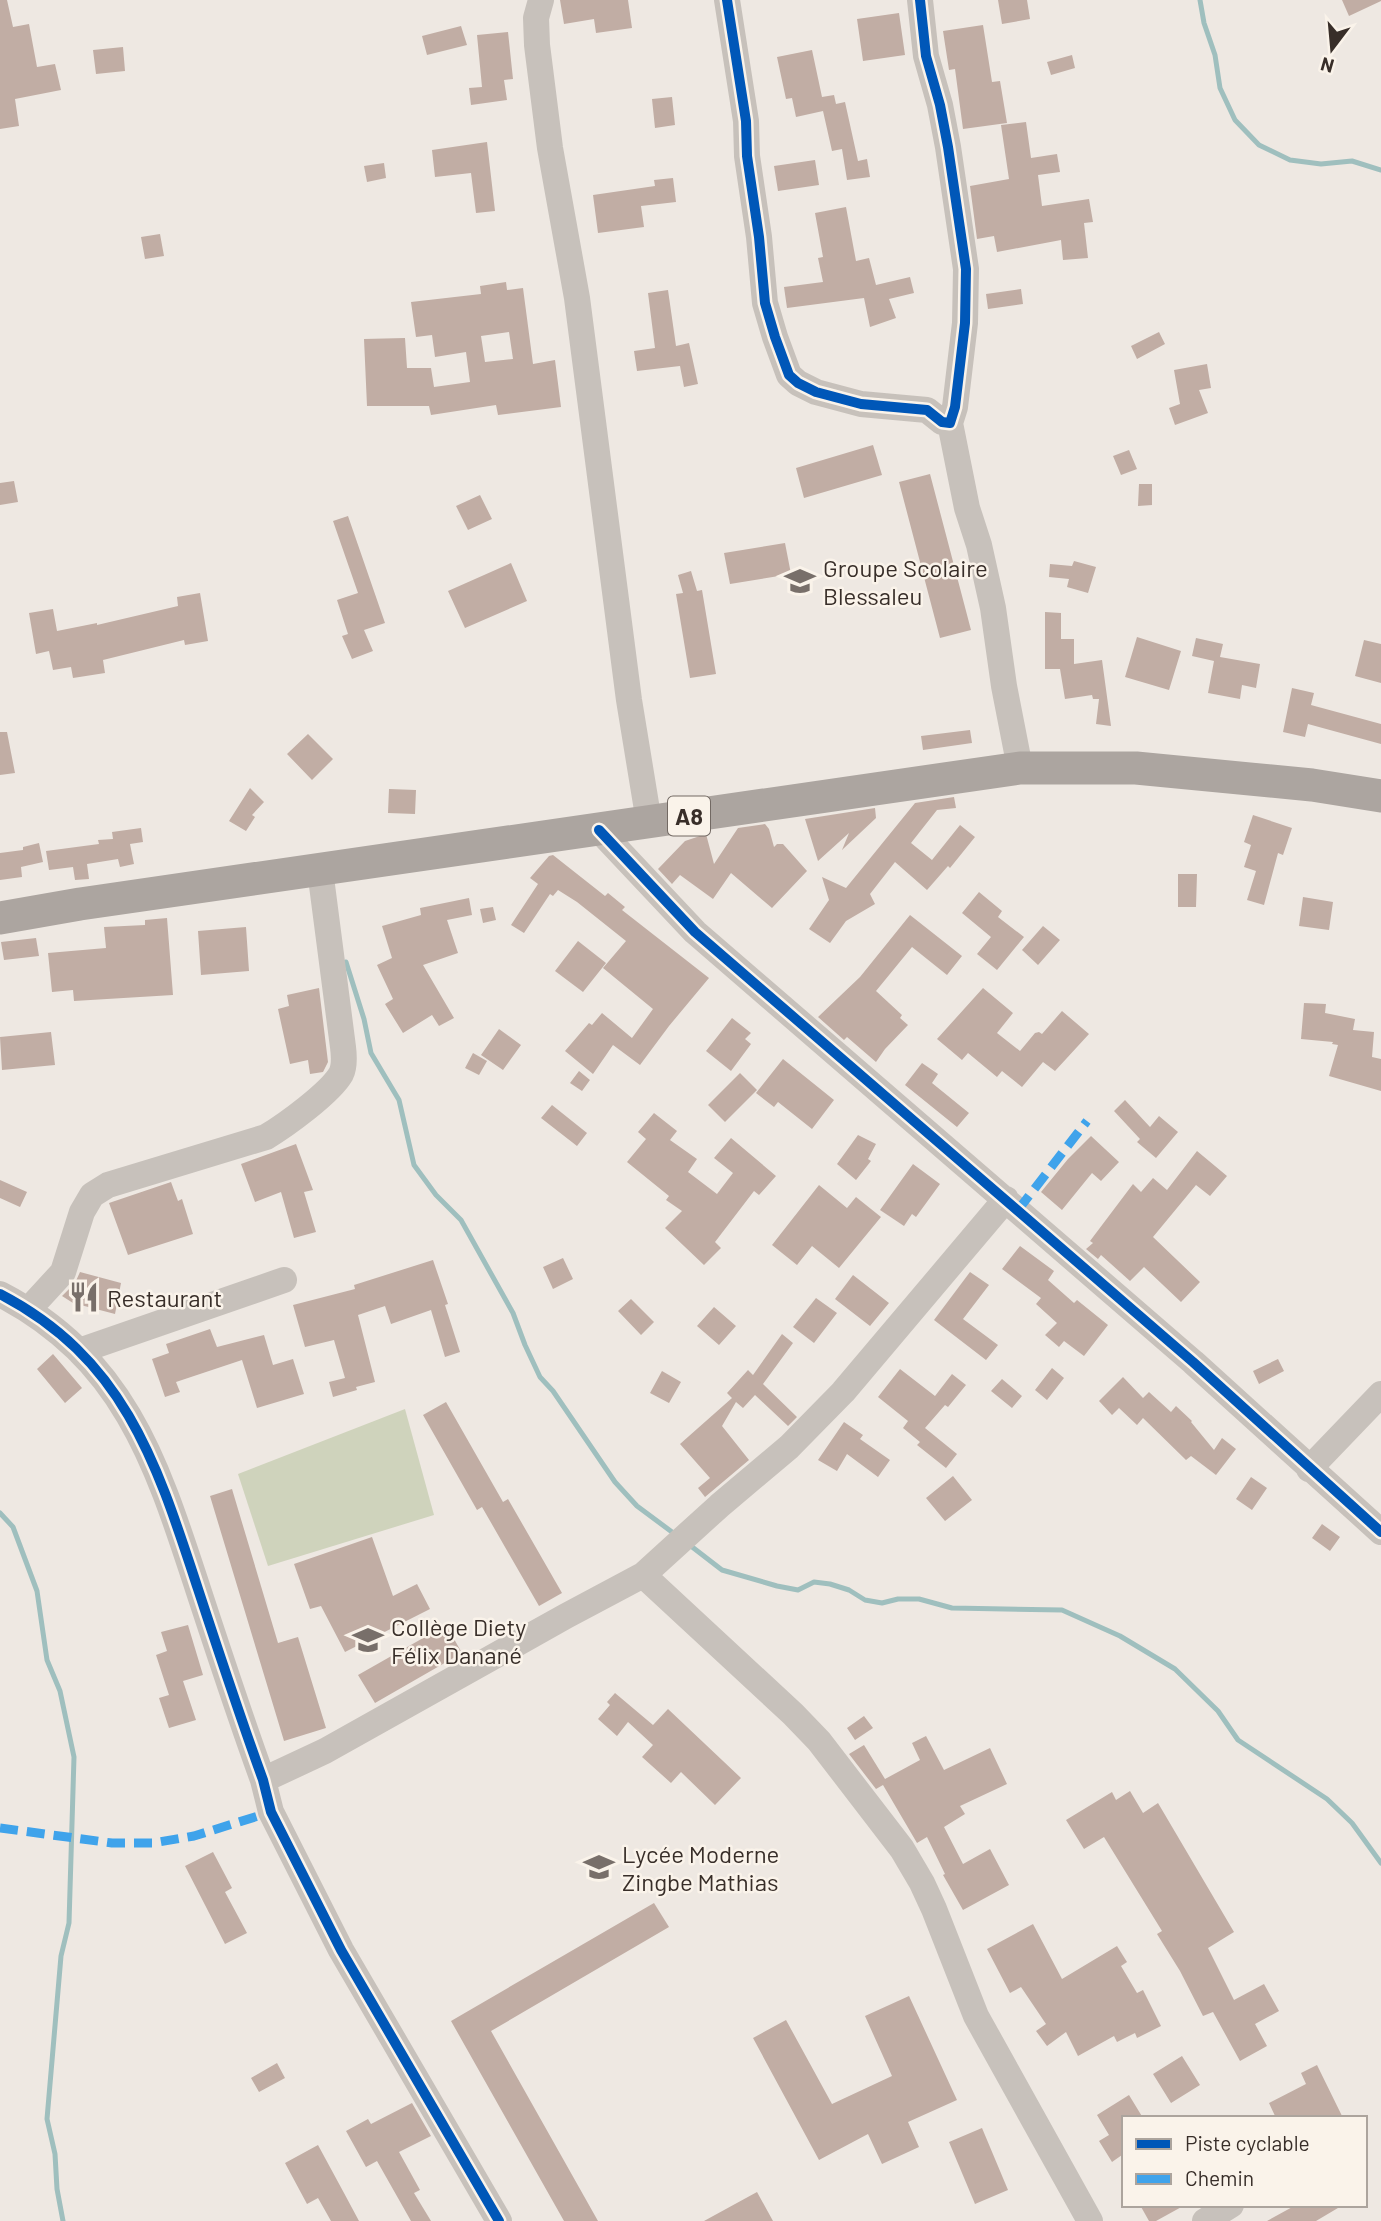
<svg xmlns="http://www.w3.org/2000/svg" width="1381" height="2221" font-family="Barlow,sans-serif">
	<style>
		.green { fill: #cfd3bc }
		.lines { fill: none; stroke-linecap: round; stroke-linejoin: round }
		.stream { stroke: #9fbfbe; stroke-width: 5 }
		.building { fill: #c1ada4; fill-rule: evenodd }
		.minor { stroke: #c7c1bb; stroke-width: 26 }
		.major { stroke: #aca5a0; stroke-width: 33 }
		.quiet { stroke: #3fa3eb; stroke-width: 9; stroke-dasharray: 18 9; stroke-linecap: butt }
		.cycleway-casing { stroke: #faf3ea; stroke-width: 15 }
		.cycleway { stroke: #0057b8; stroke-width: 10 }
		.labels { text-anchor: middle; dominant-baseline: central; stroke-width: 5; stroke-linejoin: round; paint-order: stroke }
		.shield { fill: #faf3ea; stroke: #726963; stroke-width: 2 }
		.shield-label { font-size: 23px; font-weight: bold; fill: #382e29 }
		.poi-label { font-size: 24px; fill: #382e29; stroke: #faf3ea; text-anchor: start }
	</style>
	<rect width="100%" height="100%" fill="#eee8e2"/>
	<path class="green" d="M405,1409L434,1515L268,1566L238,1474Z"/>
	<g class="lines">
		<path class="stream" d="M1200,0L1204,23L1215,55L1220,88L1235,120L1259,145L1290,160L1321,164L1352,161L1381,170
			M346,962L364,1019L371,1053L399,1100L414,1165L436,1195L461,1220L513,1313L525,1345L540,1377L553,1391L615,1482L637,1506L676,1535
			M0,1513L13,1527L37,1591L47,1660L60,1691L74,1757L69,1923L61,1956L47,2119L55,2154L57,2189L63,2221
			M687,1543L722,1570L777,1586L798,1590L814,1582L830,1584L849,1590L865,1600L882,1603L898,1599H919L952,1608L1062,1610L1120,1636L1175,1669L1218,1711L1238,1740L1327,1799L1352,1823L1381,1863"/>
	</g>
	<path class="building" d="M0,0H7L13,27L29,24L37,67L55,64L61,90L15,99L19,126L0,129Z
		M560,0H628L632,28L596,33L594,19L564,24Z
		M998,0H1027L1030,19L1002,24Z
		M1342,0H1381V1L1349,16Z
		M899,13L905,55L863,61L857,19Z
		M983,25L992,82L1000,81L1007,123L963,129L955,69L949,70L943,31Z
		M461,26L467,45L427,55L422,36Z
		M508,32L513,79L504,80L507,100L471,105L469,88L482,87L477,35Z
		M123,47L125,71L96,74L93,50Z
		M812,50L822,97L834,95L836,104L845,102L858,161L867,159L870,177L847,180L842,149L832,151L823,111L796,117L792,98L786,99L777,57Z
		M1072,55L1075,68L1051,75L1047,62Z
		M672,97L675,125L655,128L652,99Z
		M1026,122L1031,158L1057,154L1060,172L1038,175L1042,206L1089,199L1093,222L1084,223L1088,258L1063,260L1061,240L997,252L994,236L977,239L970,186L1009,179L1001,125Z
		M487,142L495,211L476,213L471,173L435,177L432,150Z
		M815,160L819,185L778,191L774,166Z
		M384,163L386,178L367,182L364,166Z
		M673,178L676,202L641,206L644,227L598,233L593,195L655,186L654,180Z
		M846,207L856,261L869,258L876,285L910,277L914,293L889,299L896,318L870,327L864,298L787,308L784,287L823,282L818,258L823,257L815,213Z
		M160,234L164,256L145,259L141,237Z
		M506,282L507,290L523,288L533,364L555,360L561,407L498,415L496,405L431,415L429,406H367L364,339L405,338L407,368H431L434,387L470,382L466,352L435,357L432,335L416,337L411,302L481,294L480,286ZM509,332L513,359L485,362L481,336Z
		M1021,289L1023,304L988,309L986,294Z
		M668,290L676,346L689,343L698,384L684,387L680,366L637,371L634,351L655,348L648,293Z
		M1159,332L1165,344L1137,359L1131,346Z
		M1207,364L1211,388L1199,390L1208,413L1175,425L1169,408L1180,404L1174,370Z
		M873,445L882,475L804,498L796,468Z
		M1129,450L1137,469L1121,475L1113,456Z
		M930,474L971,630L940,638L899,482Z
		M14,481L18,502L0,505V483Z
		M1139,484H1152V505L1138,506Z
		M480,495L492,519L468,530L456,506Z
		M348,516L385,623L364,630L373,651L352,659L342,636L348,634L337,600L358,593L333,521Z
		M785,543L791,574L730,584L724,553Z
		M1074,561L1096,567L1088,593L1067,587L1069,579L1049,577L1050,564L1072,566Z
		M511,563L527,601L465,628L448,591Z
		M691,571L697,591L702,590L716,674L690,678L676,594L683,593L678,575Z
		M200,593L208,641L185,645L184,640L103,660L105,673L73,678L71,667L53,670L49,651L36,654L29,613L53,609L57,631L97,623V625L178,606L177,597Z
		M1045,612L1061,613V639H1074V664L1102,660L1111,726L1096,724L1099,699H1093L1092,695L1065,699L1060,669H1045Z
		M1137,637L1181,651L1169,690L1125,677Z
		M1196,638L1223,644L1220,657L1260,664L1256,688L1242,685L1240,699L1208,693L1214,661L1192,656Z
		M1364,640L1381,644V683L1355,676Z
		M1292,688L1314,693L1311,705L1381,724V744L1308,724L1305,737L1283,732Z
		M970,730L972,743L923,750L921,736Z
		M0,732H7L15,773L0,775Z
		M308,734L333,759L312,780L287,754Z
		M250,788L264,802L252,815L255,817L246,831L229,821Z
		M389,789L416,790L415,814L388,813Z
		M954,797L956,808L937,810L911,843L932,860L960,825L975,837L950,868L948,866L927,890L895,862L870,894L875,904L846,921L830,943L809,929L829,900L822,877L846,888L915,803Z
		M875,808L876,818L842,850L849,833L818,861L805,819Z
		M1253,815L1292,828L1283,855L1278,853L1264,905L1247,900L1256,871L1244,867L1251,845L1244,842Z
		M765,824L769,829L774,847L777,844H783L807,871L772,908L731,873L713,899L680,875L672,884L658,869L685,841L706,834L714,864L738,828Z
		M141,828L143,842L130,844L134,864L120,867L118,859L87,864L89,879L75,880L73,867L49,870L46,851L99,844L98,840L113,839L112,832Z
		M39,843L43,862L21,867L22,877L0,880V853L23,850V847Z
		M553,855L605,896L608,893L625,907L622,910L709,978L669,1026L640,1065L613,1045L593,1074L565,1051L589,1023L592,1025L602,1013L632,1038L653,1009L603,968L626,941L577,902L558,890L553,896L550,894L524,933L511,925L538,884L530,878L549,856Z
		M1178,874H1197L1196,907H1178Z
		M979,892L1002,911L998,917L1024,937L997,970L977,954L991,937L962,913Z
		M1303,897L1333,902L1329,930L1299,926Z
		M469,898L472,915L447,920L458,953L423,965L454,1018L439,1026L432,1015L403,1033L385,1004L393,999L377,965L392,958L382,926L421,915L420,908Z
		M493,907L496,920L483,923L480,909Z
		M910,915L962,956L947,975L912,947L876,991L902,1015L900,1018L908,1025L885,1049L876,1062L847,1037L844,1040L818,1017L860,977Z
		M167,918L173,995L74,1001L73,990L52,992L48,953L106,948L104,927L145,925V920Z
		M1043,926L1060,940L1038,965L1022,950Z
		M246,927L249,971L201,975L198,931Z
		M36,938L39,956L4,960L1,942Z
		M578,941L606,963L583,992L555,971Z
		M319,988L328,1062L323,1072L310,1074L308,1060L290,1064L278,1009L289,1006L287,995Z
		M983,988L1013,1013L997,1033L1020,1051L1035,1033L1039,1032L1042,1034L1062,1011L1089,1034L1055,1071L1043,1062L1022,1087L1002,1071L997,1077L968,1053L962,1060L937,1039Z
		M1304,1003L1326,1004L1325,1013L1355,1019L1353,1030L1374,1032L1372,1057L1381,1059V1091L1329,1076L1338,1045L1332,1044L1333,1042L1301,1039Z
		M732,1018L751,1033L745,1039L751,1044L731,1071L706,1051Z
		M499,1029L521,1045L503,1070L481,1055Z
		M51,1032L55,1065L2,1070L0,1037Z
		M473,1053L487,1061L479,1075L465,1068Z
		M783,1059L834,1100L812,1129L778,1102L774,1107L756,1093Z
		M922,1063L938,1074L932,1083L969,1113L957,1127L905,1085Z
		M579,1071L590,1080L582,1091L570,1083Z
		M740,1073L757,1090L725,1122L708,1105Z
		M1125,1100L1150,1127L1159,1116L1178,1132L1156,1158L1137,1142L1140,1139L1114,1111Z
		M552,1105L587,1133L577,1146L541,1118Z
		M654,1113L677,1131L670,1140L697,1159L688,1172L717,1194L733,1173L714,1158L731,1138L776,1176L759,1195L754,1191L715,1242L721,1248L704,1265L665,1228L682,1211L666,1200L669,1196L627,1162L646,1139L638,1132Z
		M858,1135L876,1144L868,1159L871,1161L856,1180L837,1164Z
		M1091,1136L1119,1162L1101,1181L1092,1173L1062,1210L1041,1192L1068,1159Z
		M296,1144L313,1190L304,1192L316,1232L294,1238L281,1192L255,1202L241,1164Z
		M1197,1151L1227,1176L1210,1196L1196,1185L1153,1237L1200,1282L1181,1302L1144,1267L1130,1281L1101,1255L1098,1259L1086,1249L1093,1243L1090,1241L1133,1184L1141,1192L1153,1178L1167,1190Z
		M913,1164L940,1184L916,1217L912,1214L904,1226L880,1210Z
		M0,1180L27,1192L20,1207L0,1198Z
		M171,1182L178,1201L182,1199L193,1234L128,1255L109,1203Z
		M819,1185L847,1208L856,1197L881,1217L839,1268L812,1246L797,1265L772,1245Z
		M1020,1246L1054,1271L1048,1280L1074,1303L1077,1300L1108,1325L1084,1356L1064,1341L1059,1347L1045,1335L1057,1323L1036,1304L1041,1298L1002,1269Z
		M563,1258L573,1279L553,1289L543,1267Z
		M433,1260L448,1304L445,1305L460,1352L445,1357L431,1310L391,1324L385,1306L358,1315L375,1382L356,1387L357,1390L333,1397L329,1382L345,1378L334,1340L305,1347L293,1305L355,1289L354,1285Z
		M80,1272L121,1283L115,1314L73,1303L62,1296L75,1283Z
		M970,1272L989,1285L963,1319L998,1345L986,1360L934,1320Z
		M853,1275L889,1303L870,1326L835,1299Z
		M816,1298L837,1313L814,1343L793,1327Z
		M631,1299L654,1322L641,1335L618,1311Z
		M714,1307L736,1326L719,1345L697,1326Z
		M210,1329L217,1347L264,1335L273,1365L293,1359L304,1394L257,1408L242,1360L176,1382L180,1392L165,1397L152,1359L169,1353L166,1344Z
		M782,1334L793,1343L763,1384L797,1417L788,1426L755,1395L743,1408L736,1402L722,1426L749,1460L705,1497L698,1488L710,1478L680,1444L732,1398L727,1393L748,1370L753,1375Z
		M53,1354L82,1388L65,1403L37,1369Z
		M1278,1359L1284,1371L1259,1384L1253,1371Z
		M1052,1368L1064,1378L1047,1400L1035,1390Z
		M900,1369L935,1396L952,1374L966,1385L948,1407L945,1405L925,1428L957,1454L946,1468L917,1445L920,1442L903,1428L908,1421L878,1397Z
		M662,1371L681,1382L669,1403L650,1393Z
		M1123,1377L1143,1398L1149,1392L1171,1412L1176,1406L1192,1421L1191,1422L1214,1450L1222,1438L1236,1449L1216,1475L1191,1456L1186,1460L1143,1418L1137,1425L1119,1408L1112,1415L1099,1401Z
		M1002,1379L1022,1396L1012,1408L991,1391Z
		M446,1402L503,1502L508,1499L562,1593L539,1606L482,1507L477,1510L423,1415Z
		M844,1422L863,1435L860,1439L890,1460L878,1477L847,1454L837,1471L818,1460Z
		M953,1476L972,1500L945,1521L926,1498Z
		M1251,1477L1267,1488L1252,1510L1236,1499Z
		M232,1489L278,1643L298,1637L326,1728L284,1741L210,1496Z
		M1322,1524L1340,1537L1330,1551L1312,1538Z
		M372,1537L393,1596L417,1584L430,1609L345,1652L321,1606L310,1609L294,1564Z
		M188,1625L203,1675L183,1681L196,1720L169,1728L159,1698L169,1695L156,1655L167,1651L161,1632Z
		M446,1625L462,1653L375,1703L358,1675Z
		M615,1693L653,1725L668,1709L741,1778L715,1805L681,1772L671,1783L642,1757L653,1745L628,1722L617,1736L598,1719L610,1705L607,1702Z
		M864,1716L873,1728L855,1740L847,1728Z
		M926,1736L944,1770L990,1748L1007,1784L960,1806L965,1814L944,1827L963,1864L990,1849L1009,1885L963,1910L943,1875L945,1874L927,1837L917,1843L883,1785L876,1789L849,1754L864,1745L885,1779L920,1760L912,1743Z
		M1130,1791L1143,1813L1158,1803L1234,1932L1208,1948L1234,2000L1264,1984L1279,2011L1255,2024L1267,2046L1240,2061L1213,2012L1203,2016L1180,1971L1157,1934L1162,1931L1104,1837L1084,1849L1066,1820L1112,1792L1116,1800Z
		M213,1852L232,1888L225,1892L247,1933L225,1944L185,1866Z
		M654,1903L669,1927L491,2031L598,2221H564L451,2021Z
		M1033,1924L1062,1979L1117,1946L1127,1962L1121,1966L1137,1993L1143,1990L1161,2026L1137,2038L1135,2033L1117,2042L1114,2036L1078,2056L1066,2032L1047,2046L1036,2031L1046,2024L1021,1987L1010,1993L987,1949Z
		M909,1996L957,2100L908,2122L919,2147L882,2164L868,2134L819,2160L753,2038L786,2020L832,2104L892,2076L865,2016Z
		M1182,2056L1200,2085L1171,2103L1153,2074Z
		M277,2063L285,2078L259,2092L251,2078Z
		M1317,2065L1343,2118H1276L1269,2103L1306,2084L1301,2073Z
		M1129,2095L1143,2118H1124V2158L1122,2155L1112,2162L1099,2141L1109,2135L1097,2115Z
		M412,2103L431,2136L399,2152L420,2190L414,2193L431,2221H411L377,2161L366,2167L346,2131L368,2119L371,2124Z
		M982,2128L1008,2190L975,2204L949,2142Z
		M318,2145L344,2193L359,2221H331L318,2198L307,2204L285,2163Z
		M757,2192L773,2221H704Z
		M1140,2205H1185L1156,2221H1149Z
		M1296,2205H1343L1316,2221H1267Z"/>
	<g class="lines">
		<path class="minor" d="M541,0L536,18L537,45L550,148L577,298L629,700L649,822
			M727,0L746,121L747,156L759,237L765,303L775,337L789,375L798,383L816,392L861,404L927,410L942,422L950,423L955,407L965,323L966,269L948,147L940,105L926,56L920,0
			M950,423L967,508L979,545L993,608L1004,686L1020,768
			M599,830L695,932L1193,1362L1381,1532
			M0,1294C125,1359 157,1464 198,1589C219,1653 240,1717 263,1780L271,1812L341,1950L499,2221
			M29,1309L63,1272L82,1212L92,1195L108,1185L266,1137C286,1125 330,1093 341,1074C345,1066 344,1055 343,1047L320,870
			M79,1351L284,1280
			M1309,1469L1381,1394
			M643,1575L793,1714L819,1741L902,1849L922,1883L934,1909L976,2016L1090,2221
			M263,1780L325,1751L566,1616L643,1575L719,1506L789,1447L843,1392L1006,1199
			M1205,2221L1231,2205"/>
		<path class="major" d="M0,918L80,904L1020,768H1136L1312,785L1381,796"/>
		<path class="quiet" d="M1018,1210L1087,1121
			M0,1828L112,1843H153L194,1836L271,1812"/>
		<g class="cycleway-casing">
			<path id="cycleway" d="M727,0L746,121L747,156L759,237L765,303L775,337L789,375L798,383L816,392L861,404L927,410L942,422L950,423L955,407L965,323L966,269L948,147L940,105L926,56L920,0
				M599,830L695,932L1193,1362L1381,1532
				M0,1294C125,1359 157,1464 198,1589C219,1653 240,1717 263,1780L271,1812L341,1950L499,2221"/>
		</g>
		<use href="#cycleway" class="cycleway"/>
	</g>
	<defs>
		<g id="school-bare" transform="scale(2.415)"><path d="M0-5L7-2L0 1L-7-2ZM-4 1L0 2.5L4 1V4Q0 6-4 4Z" fill="#786f6a" stroke="#faf3ea" stroke-width="2.5" paint-order="stroke"/></g>
		<g id="restaurant-bare" transform="scale(2.415)"><path d="M-5-6h1v4h1v-4h1v4h1v-4h1v5L-1.5 .5V6h-2V.5L-5-1ZM5-6V6H3V1.5H1.5Q1.5-4 5-6Z" fill="#786f6a" stroke="#faf3ea" stroke-width="2.5" paint-order="stroke"/></g>
	</defs>
	<g fill-rule="evenodd">
		<use href="#school-bare" x="800" y="581"/>
		<use href="#restaurant-bare" x="84" y="1297"/>
		<use href="#school-bare" x="368" y="1640"/>
		<use href="#school-bare" x="599" y="1867"/>
	</g>
	<g class="labels">
		<rect class="shield" x="668" y="796.5" width="42" height="39" rx="5"/>
		<g class="shield-label">
			<text x="689" y="816">A8</text>
		</g>
		<g class="poi-label">
			<text x="823" y="567">Groupe Scolaire<tspan x="823" dy="28">Blessaleu</tspan></text>
			<text x="107" y="1297">Restaurant</text>
			<text x="391" y="1626">Collège Diety<tspan x="391" dy="28">Félix Danané</tspan></text>
			<text x="622" y="1853">Lycée Moderne<tspan x="622" dy="28">Zingbe Mathias</tspan></text>
		</g>
	</g>
	<rect x="1122" y="2116" width="245" height="91" fill="#faf3ea" stroke="#aca49d" stroke-width="2"/>
	<rect x="1136" y="2139" width="35" height="10" fill="#0057b8" stroke="#aca49d" stroke-width="2"/>
	<text x="1185" y="2151" font-size="21" fill="#382e29">Piste cyclable</text>
	<rect x="1136" y="2174" width="35" height="10" fill="#3fa3eb" stroke="#aca49d" stroke-width="2"/>
	<text x="1185" y="2186" font-size="21" fill="#382e29">Chemin</text>
	<g transform="translate(1332 49) rotate(196)" stroke="#faf3ea" stroke-width="5" paint-order="stroke">
	<path d="M0-5L12 26L0 18L-12 26Z" fill="#382e29"/>
	<text y="-10" font-size="19" font-weight="bold" text-anchor="middle" fill="#382e29">N</text>
	</g>
</svg>
